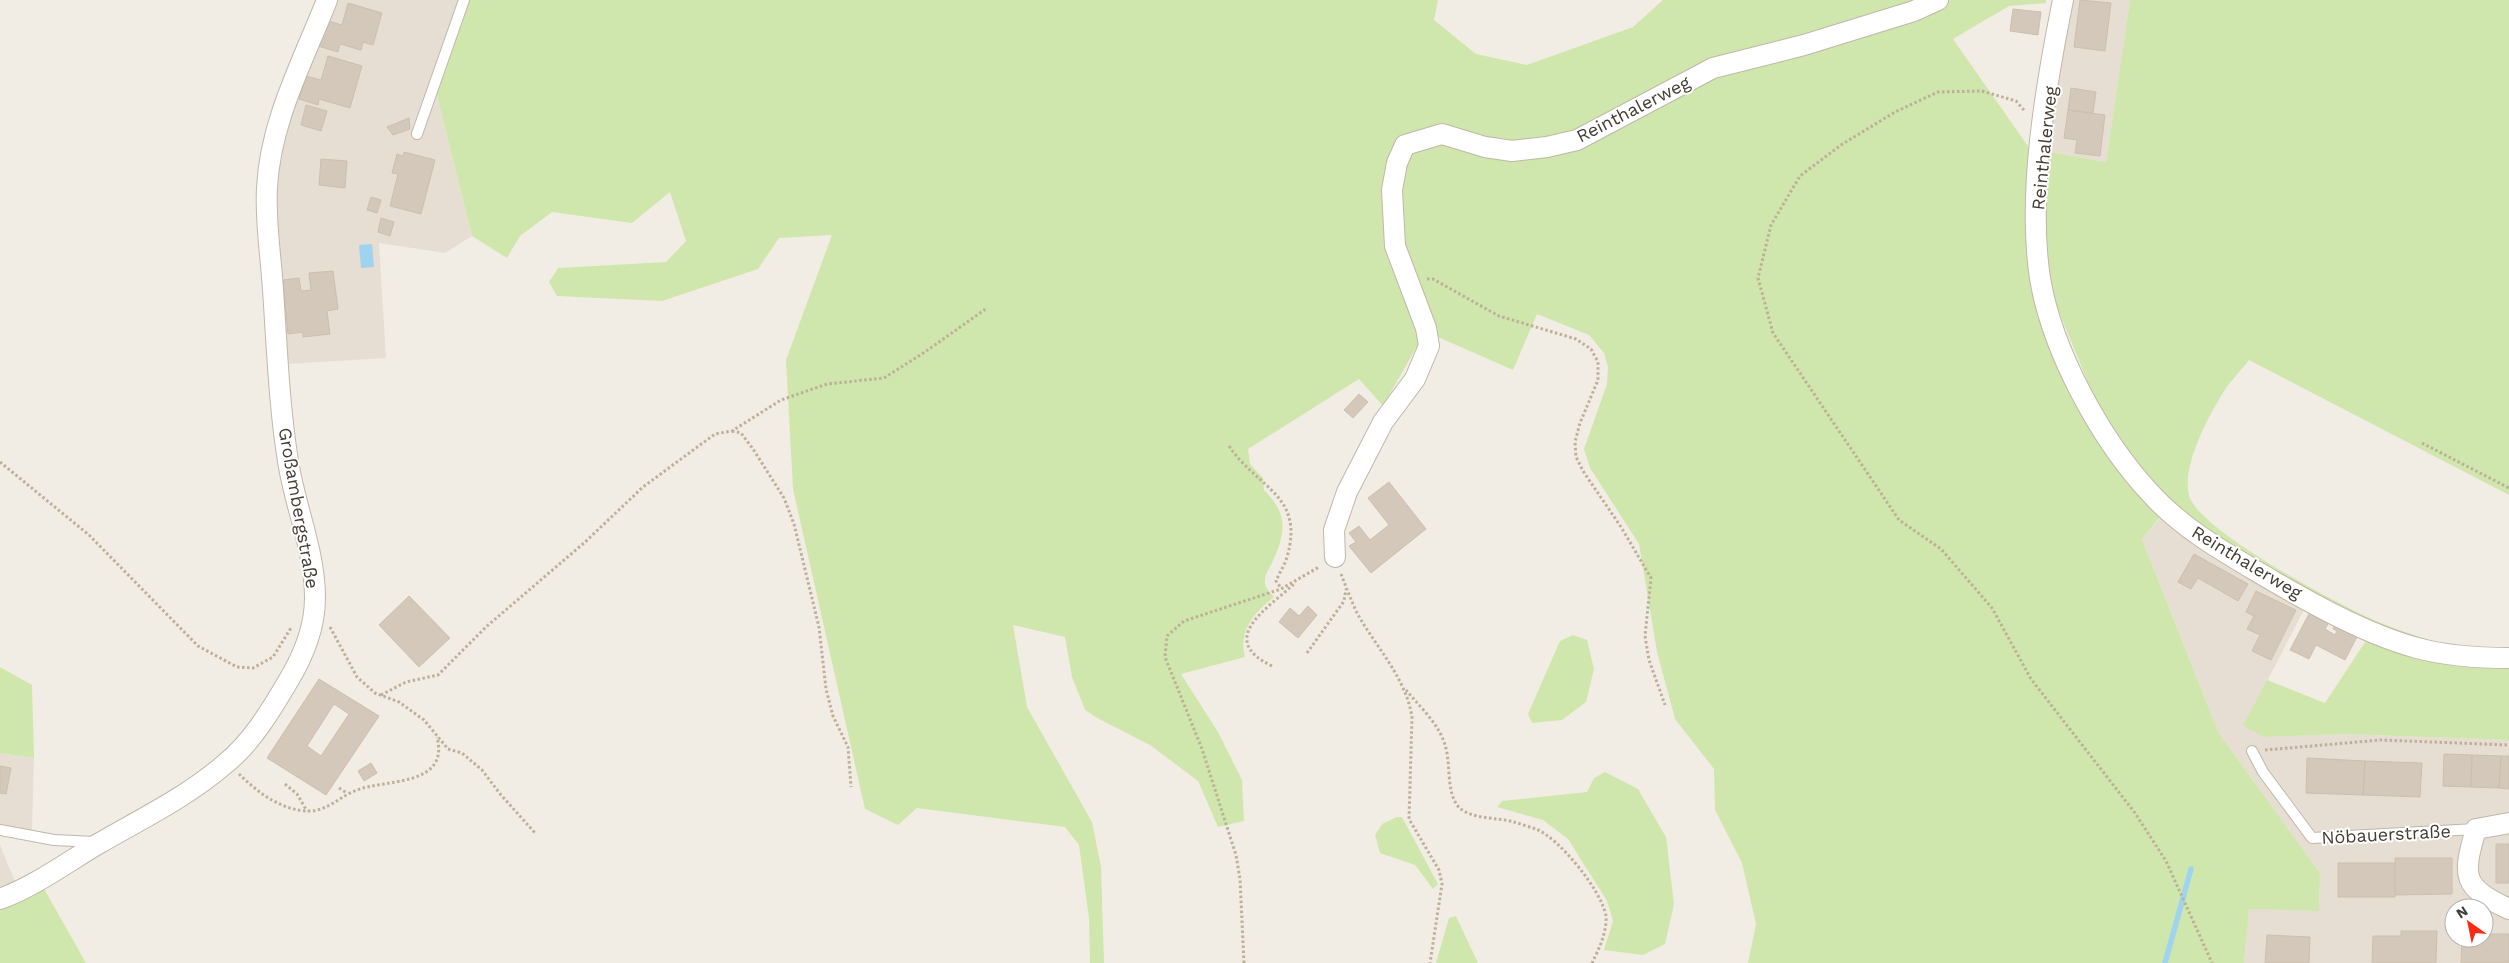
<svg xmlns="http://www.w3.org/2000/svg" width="2509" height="963" font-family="'Work Sans',sans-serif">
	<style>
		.residential { fill: #e6ded2; fill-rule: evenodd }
		.green { fill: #cfe7ac }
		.water { fill: #9fd3f0 }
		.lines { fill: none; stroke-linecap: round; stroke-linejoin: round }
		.stream { stroke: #9fd3f0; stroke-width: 5.5 }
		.building { fill: #d3c8b9; stroke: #cebfac; fill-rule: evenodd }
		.service-casing { stroke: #c0b7a9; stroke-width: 12 }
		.minor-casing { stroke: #c0b7a9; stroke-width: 22 }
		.path { stroke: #bfaf98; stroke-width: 3; stroke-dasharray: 2.5 2.5; stroke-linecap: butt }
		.service { stroke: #fff; stroke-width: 10 }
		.minor { stroke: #fff; stroke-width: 20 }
		.labels { text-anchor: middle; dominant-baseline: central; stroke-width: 4; stroke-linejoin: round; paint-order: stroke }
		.street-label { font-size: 18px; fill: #443d34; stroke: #fff }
	</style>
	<rect width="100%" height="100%" fill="#f2ede4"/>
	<path class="residential" d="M333,0H469L436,92L472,236L445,253L379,243L386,358L287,364L275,215L278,152Z
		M2069,0H2130L2106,162L2044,151Z
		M2170,507L2311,596L2244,726L2264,737L2344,734L2509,740V963H2244L2249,909L2319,910L2320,873L2218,732L2142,539ZM2454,908H2484V938H2454Z
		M0,753L34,758L32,831L0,826Z
		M0,845L16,884L0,889Z"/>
	<path class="green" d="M469,0H1438L1434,20L1476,54L1527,65L1633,27L1663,0H1925L1703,69L1715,78L1823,49L1916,16L1950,0H2046V3L2009,6L1953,39L2030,149L2045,318L2161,516L2142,539L2218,732L2320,873L2319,911L2249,909L2244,963H1748L1756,924L1742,863L1715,810L1714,769L1675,719L1657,652L1639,544L1590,468L1584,449L1607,384L1608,367L1604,353L1589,335L1537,314L1513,370L1438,337L1416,348L1383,406L1359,379L1248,449L1250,464L1263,478L1264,490C1288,514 1286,531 1273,561C1270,567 1265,574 1265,580C1264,587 1269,591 1274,597C1254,613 1238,631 1245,657L1181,674L1218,732L1242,780L1244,821L1218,827L1198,781L1150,745L1099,719L1085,710L1072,677L1065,637L1013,625L1027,707L1092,822L1101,867L1104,963H1090L1089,918L1079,845L1065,827L917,808L898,825L865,809L793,489L786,360L832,235L779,238L758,269L662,301L557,296L549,282L558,268L666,262L686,241L670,192L632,223L552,212L520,236L507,258L472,236L436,92Z
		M2130,0H2509V495L2249,360C2240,372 2228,383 2221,396C2206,421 2182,467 2189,495C2197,529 2331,600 2365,616C2390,628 2417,636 2443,644L2422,646L2311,596L2170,507L2105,424L2057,307L2048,276L2043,240L2044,151L2106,162Z
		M1573,635L1587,640L1594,669L1586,702L1562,720L1532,723L1528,714L1560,641Z
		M2369,636L2509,663V740L2344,734L2264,737L2243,726L2267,680L2325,703Z
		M0,667L32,685L34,758L0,753Z
		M1605,772L1638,789L1666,837L1674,904L1665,944L1643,955L1604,950L1613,921L1607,901L1568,839L1543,820L1497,807L1502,801L1587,792L1594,778Z
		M1397,817H1402L1438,884L1433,889L1415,865L1380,853L1375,835L1382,824Z
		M43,887L86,963H0V906Z
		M1456,916L1478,963H1436L1449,918Z"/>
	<path class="water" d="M372,244L374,267L361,268L359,245Z"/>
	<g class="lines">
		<path class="stream" d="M2165,963L2191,869"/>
	</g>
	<path class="building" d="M2080,0L2111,3L2105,51L2074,47Z
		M348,3L382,13L373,45L363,42L361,50L340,44L338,52L318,46L325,20L342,25Z
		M2013,9L2041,12L2038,35L2010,31Z
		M328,56L362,66L350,108L319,99L318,105L299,99L306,76L321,80Z
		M2071,88L2096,92L2093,113L2068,110Z
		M306,105L327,111L321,131L301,125Z
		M2068,110L2105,115L2100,156L2075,153L2077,140L2064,138Z
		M409,118L410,129L393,135L387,127Z
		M404,152L435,160L421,214L390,206L398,174L392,173L397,154L403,156Z
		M321,159L347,161L345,188L319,185Z
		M371,197L381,200L377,213L367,210Z
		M381,218L394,222L390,236L378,232Z
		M333,271L338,309L327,311L330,334L303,337V332L288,334L283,280L299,278L301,291L311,290L309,273Z
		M1359,394L1368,402L1353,418L1344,410Z
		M1389,482L1426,529L1371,573L1349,546L1356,542L1349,533L1359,526L1370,540L1389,525L1368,498Z
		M2194,554L2248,584L2238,601L2198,578L2191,589L2178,582Z
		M2256,591L2296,610L2271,660L2252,651L2260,635L2247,629L2254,616L2246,612Z
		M409,596L450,638L419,667L379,625Z
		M1308,606L1317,615L1298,638L1279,622L1290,608L1299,616Z
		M2310,612L2329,622L2325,629L2335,635L2337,631L2333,629L2337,620L2360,631L2345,660L2316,645L2309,659L2290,650Z
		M319,679L379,716L326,795L267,758ZM334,704L349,714L321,756L307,746Z
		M2444,754L2472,755L2471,787L2443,786Z
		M2472,755L2501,756L2499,788L2471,787Z
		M2501,756H2509V789L2499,788Z
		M2307,758L2365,761L2363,795L2306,793Z
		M2365,761L2422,763L2420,797L2363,795Z
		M371,763L377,773L364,781L358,771Z
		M0,766L11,768L6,794L0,793Z
		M2496,844H2509V883H2496Z
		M2395,858H2452V894L2395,895Z
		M2338,863H2395V897H2338Z
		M2401,931H2437L2436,963H2372L2373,936H2401Z
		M2489,934H2509V963H2461L2462,939H2489Z
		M2267,935L2310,937L2309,963H2265Z"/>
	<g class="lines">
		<g class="service-casing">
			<path id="service" d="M417,134L464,0
				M2252,751L2263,772L2312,838L2476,829
				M0,830L54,840L95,842"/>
		</g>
		<g class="minor-casing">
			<path id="minor" d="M2063,0C2046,84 2027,193 2040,278C2052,351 2101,441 2152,495C2186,532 2231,556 2273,581C2316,606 2369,635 2417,648C2447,656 2478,658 2509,658
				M1335,557L1334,530L1347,492L1383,422L1415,379L1429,346L1426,328L1395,246L1392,190L1397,163L1405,145L1442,134L1485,147L1512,151L1547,147L1577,140L1713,68L1804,45L1914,11L1938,0
				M2509,823L2476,829C2462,877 2462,887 2509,909
				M0,899C35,886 66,863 98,844C141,819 187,797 225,764C251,743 270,712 287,683C303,657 315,629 315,598C315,551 295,507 288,461C279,405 277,347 273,290C271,256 265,222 267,188C270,122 303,61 327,0"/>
		</g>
		<path class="path" d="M2024,110L2016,101L1982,91L1938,92L1895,112L1841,145L1800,176L1771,225L1758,278L1773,333L1899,520L1941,549L1992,608L2031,679L2135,813L2166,861L2212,963
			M1427,279H1433L1499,316L1576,339L1591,349L1598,362V380L1580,423L1575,442L1576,457L1583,471L1621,527L1651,578L1645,636L1649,660L1665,705
			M732,431L741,433L753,449L784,498L794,524L819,627L826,689L833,716L848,747L851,787
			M2422,443L2509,488
			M1229,446C1258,489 1305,495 1287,557C1285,565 1279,573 1276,581L1281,588
			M0,462L89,535L198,646L237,667L253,668L273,657L291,628
			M1341,574C1346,587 1351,600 1357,613C1376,647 1406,678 1412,717L1409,819L1439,870L1442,884L1430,963
			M330,627L357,677L375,693L399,702L424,720L448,749L462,753L482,770L501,795L536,834
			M1307,653L1344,601L1346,589
			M1272,666C1216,639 1267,609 1294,584
			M1406,690C1420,707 1439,724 1445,745C1451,763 1446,789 1457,805C1468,820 1498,817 1514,822C1521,824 1529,827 1536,829C1559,838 1602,891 1606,916C1607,932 1599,949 1592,963
			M381,695L406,682L438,675L487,626L584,543L643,487L715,434L732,431L781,400L827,384L884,378L925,352L987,308
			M2265,750L2381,740L2509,745
			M239,774C257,792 282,811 309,811C328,811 340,796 357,790C385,779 450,787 437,737
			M285,784L297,794L307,811
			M339,788L347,793
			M1244,963L1240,879L1236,855L1202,749L1165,657L1167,636L1184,621L1281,589L1319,567"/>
		<use href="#service" class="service"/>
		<use href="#minor" class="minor"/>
	</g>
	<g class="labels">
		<g class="street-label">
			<text transform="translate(1633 109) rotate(-27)">Reinthalerweg</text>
			<text transform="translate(2044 148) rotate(-84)">Reinthalerweg</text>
			<text transform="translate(299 508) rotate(80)">Großambergstraße</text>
			<text transform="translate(2247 562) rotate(31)">Reinthalerweg</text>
			<text transform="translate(2386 834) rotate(-3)">Nöbauerstraße</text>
		</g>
	</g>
	<g transform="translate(2469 923) rotate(327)"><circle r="24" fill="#ffffff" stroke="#b4b1ae"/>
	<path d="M0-4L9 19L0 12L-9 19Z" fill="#fa2912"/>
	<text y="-8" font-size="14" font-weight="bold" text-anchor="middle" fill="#443d34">N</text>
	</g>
</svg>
